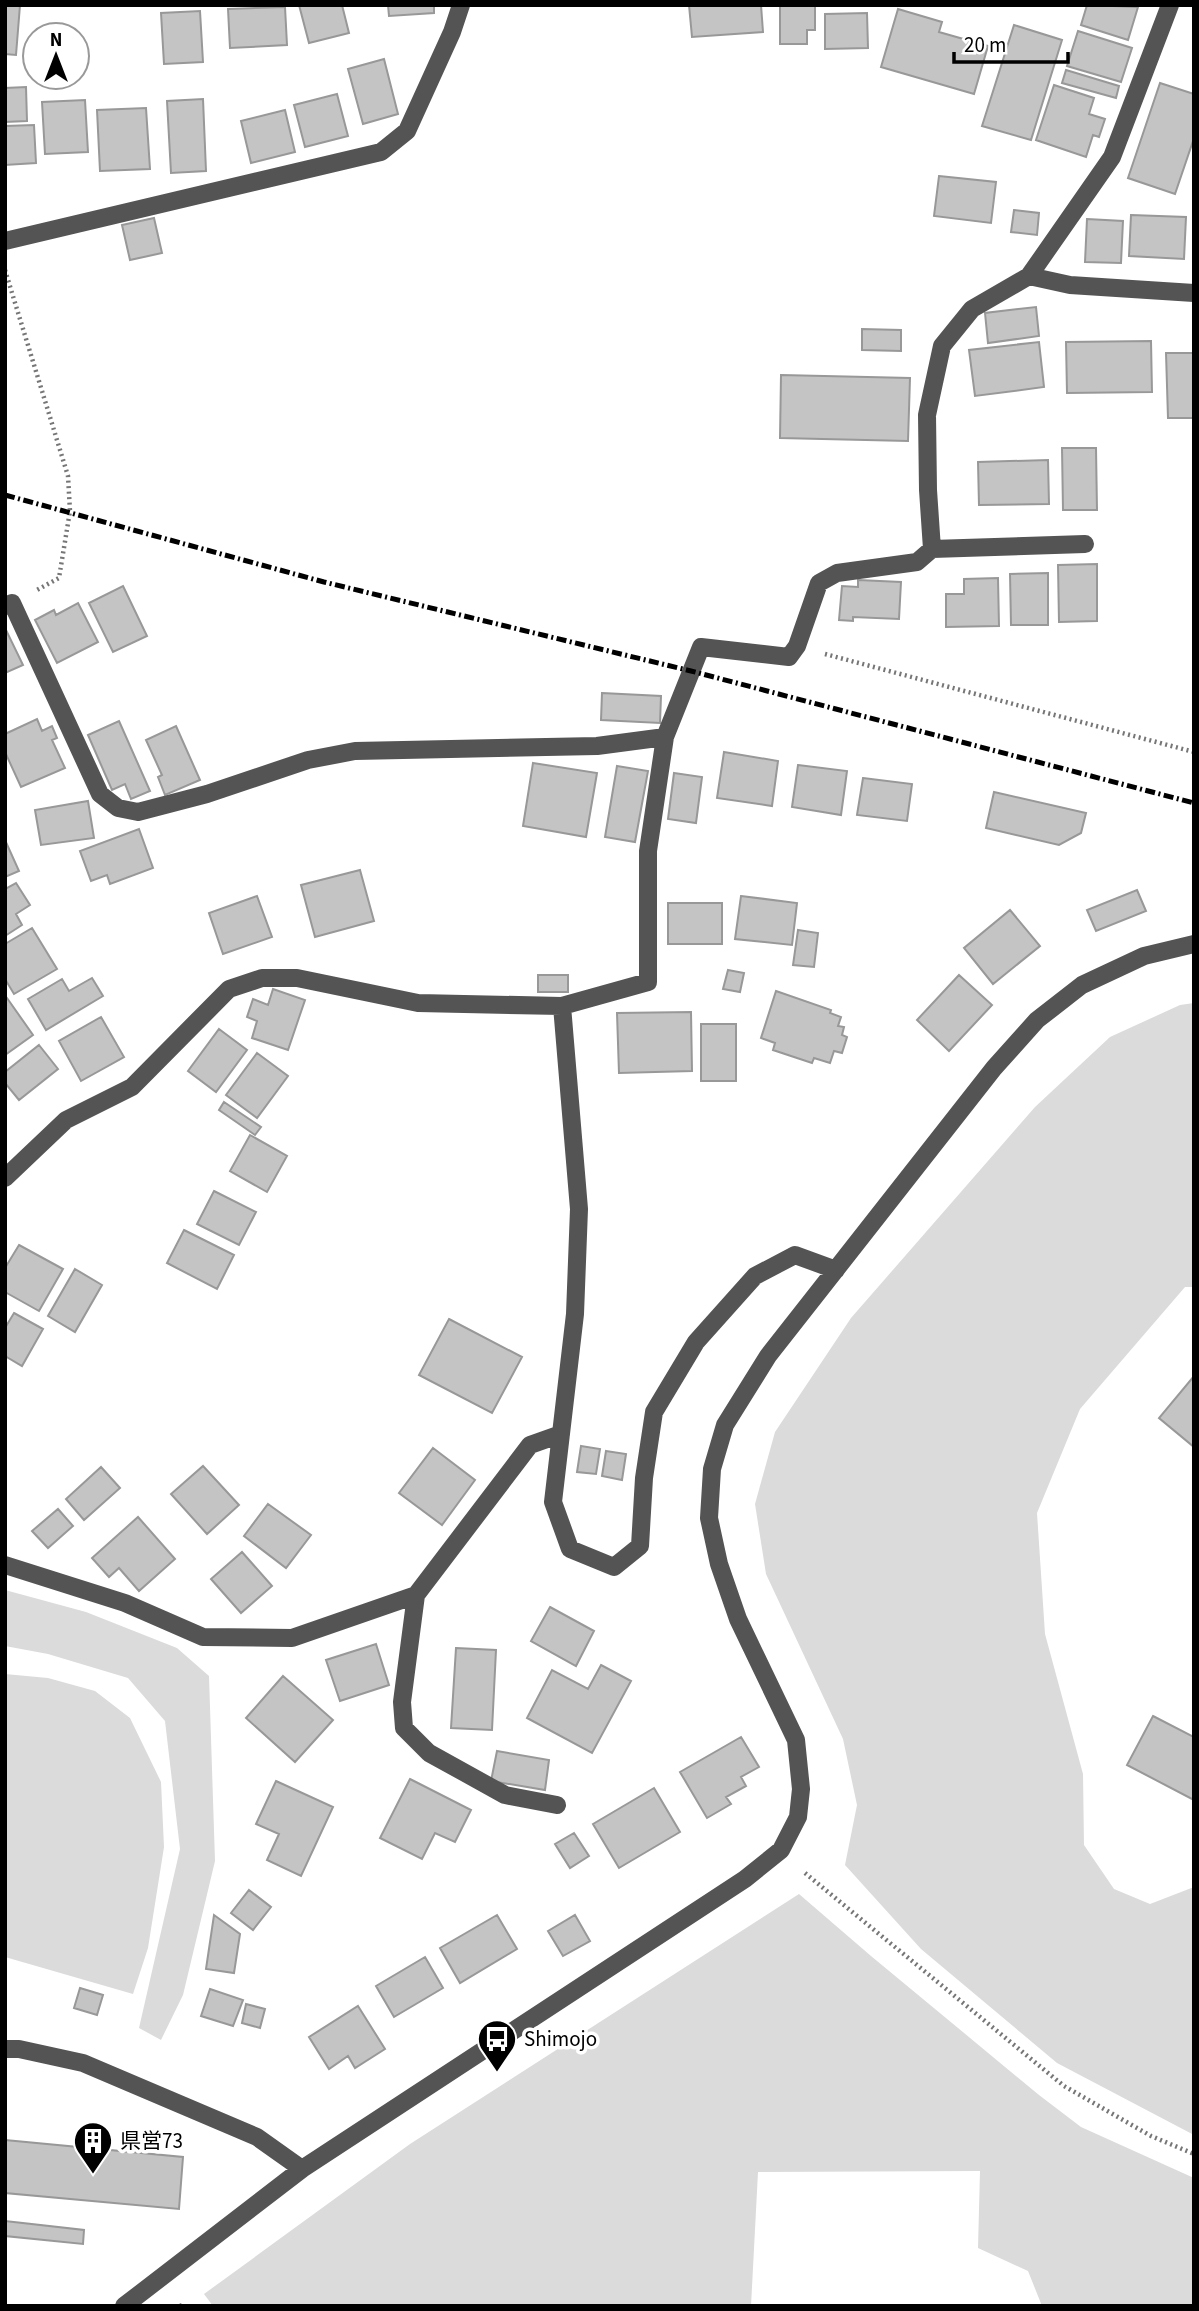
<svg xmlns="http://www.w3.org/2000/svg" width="1199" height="2311" font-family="'Source Sans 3','Noto Sans JP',sans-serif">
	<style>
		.green { fill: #dbdbdb }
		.building { fill: #c4c4c4; stroke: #989898; stroke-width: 2 }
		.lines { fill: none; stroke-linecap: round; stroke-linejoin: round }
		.path { stroke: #767676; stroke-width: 4.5; stroke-dasharray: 2 3.5; stroke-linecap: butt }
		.minor { stroke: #545454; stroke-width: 18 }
		.rail { stroke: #000; stroke-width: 5; stroke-dasharray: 10 3.5 2 3.5; stroke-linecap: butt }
		.labels { text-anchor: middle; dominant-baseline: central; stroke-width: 7; stroke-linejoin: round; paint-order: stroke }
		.poi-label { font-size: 21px; fill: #000; stroke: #fff; text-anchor: start }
	</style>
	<rect width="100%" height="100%" fill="#fff"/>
	<path class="green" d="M1194,1003V1287H1185L1080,1409L1037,1513L1045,1634L1083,1774L1084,1845L1114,1889L1150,1904L1194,1887V2135L1057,2063L921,1949L845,1865L857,1805L843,1739L766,1574L755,1504L775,1432L851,1318L1035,1107L1110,1037L1180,1005Z
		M5,1590L86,1612L177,1648L209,1676L215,1861L183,1995L161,2040L139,2028L180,1849L165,1721L128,1678L48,1654L5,1646Z
		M5,1674L48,1678L95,1691L130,1718L161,1782L164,1847L148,1948L133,1994L5,1957Z
		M799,1894L871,1956L1039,2095L1081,2127L1194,2178V2306H1042L1028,2271L978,2248L980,2171L758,2172L751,2306H213L204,2294L410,2144Z"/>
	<path class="building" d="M5,5H20L16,55L5,54Z
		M299,5H342L349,33L309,43Z
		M388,5H434V13L389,16Z
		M689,5H761L763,32L692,37Z
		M780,5H815V30H807V44H780Z
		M1087,5L1138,7L1128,40L1081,25Z
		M285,7L287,45L230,48L228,9Z
		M898,9L942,22L939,32L988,46L974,94L881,67Z
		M200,11L203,62L164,64L161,13Z
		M867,13L868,48L825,49V14Z
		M1014,25L1062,40L1031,140L982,126Z
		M1078,31L1132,48L1121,82L1067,66Z
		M384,59L398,114L363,124L348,69Z
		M1066,70L1119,86L1116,98L1062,83Z
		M1160,83L1194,94V138L1175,194L1128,178Z
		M1054,85L1094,98L1089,114L1105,119L1099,137L1093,135L1086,157L1036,140Z
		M26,87L27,121L5,122V88Z
		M337,94L348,136L305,147L294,105Z
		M203,99L206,171L171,173L167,101Z
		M85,100L88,152L45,154L42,102Z
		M146,108L150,169L100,171L97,110Z
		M285,110L295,152L251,163L241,121Z
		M34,125L36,163L5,165V126Z
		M939,176L996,182L991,223L934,216Z
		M1014,210L1039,213L1037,235L1011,232Z
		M1131,215L1186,217L1184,259L1129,256Z
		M154,218L162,253L130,260L122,225Z
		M1087,219L1123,221L1121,263L1085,262Z
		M1036,307L1039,336L988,343L985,313Z
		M862,329L901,330V351L862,350Z
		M1151,341L1152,392L1067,393L1066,342Z
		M1039,342L1044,387L975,396L969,350Z
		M1166,353H1194V418H1168Z
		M781,375L910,378L908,441L780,438Z
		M1062,448H1096L1097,510H1063Z
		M1048,460L1049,504L979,505L978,462Z
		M1097,564V621L1059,622L1058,565Z
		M1048,573V625H1011L1010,574Z
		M998,578L999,626L946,627V594H964V579Z
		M858,580L901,582L899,619L853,617V621L839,620L842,586L858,587Z
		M123,586L147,636L113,652L89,603Z
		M78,603L98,642L57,663L35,620L54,610L56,615Z
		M5,628L23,665L5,673Z
		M602,693L661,696L660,723L601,720Z
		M37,719L42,731L52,726L57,738L52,740L65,768L21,787L5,752V734Z
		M119,721L150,791L131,799L125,784L112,790L88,735Z
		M176,726L200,780L165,795L158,777L162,775L146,740Z
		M724,752L778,761L772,806L717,798Z
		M533,763L597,773L586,837L523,826Z
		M798,765L847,771L841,815L792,807Z
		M617,766L648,771L635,842L605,837Z
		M674,773L702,777L696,823L668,819Z
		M863,778L912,784L907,821L857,815Z
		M994,792L1086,813L1081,833L1059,845L986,828Z
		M88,801L94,838L41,845L35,810Z
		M139,829L153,868L110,884L107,875L91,881L80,851Z
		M5,840L19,871L5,877Z
		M360,870L374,921L315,937L301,885Z
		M16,883L30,905L16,914L22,925L5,936V889Z
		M1137,890L1146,911L1096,931L1087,910Z
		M257,896L272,937L223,954L209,913Z
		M741,896L797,903L792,945L735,939Z
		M668,903H722V944H668Z
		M1010,910L1040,946L993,984L964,948Z
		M32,928L57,969L14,994L5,979V944Z
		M798,930L818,933L814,967L793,965Z
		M728,970L744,973L740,992L723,989Z
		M538,975H568V992H538Z
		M959,975L992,1005L949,1051L917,1020Z
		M92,978L103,996L46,1030L28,999L62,979L69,991Z
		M273,989L305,1000L288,1050L252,1038L257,1021L247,1017L253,999L268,1005Z
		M776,991L831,1010L830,1013L841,1017L838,1026L844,1027L842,1035L847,1037L842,1053L834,1051L830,1063L814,1058L812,1063L773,1050L775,1043L761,1038Z
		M7,998L33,1035L5,1055V999Z
		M691,1012L692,1071L619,1073L617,1013Z
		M101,1017L124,1057L81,1081L59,1041Z
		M701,1024H736V1081H701Z
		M219,1029L247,1050L216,1092L188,1071Z
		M39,1045L58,1069L19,1100L5,1083V1072Z
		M257,1053L288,1076L257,1118L226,1095Z
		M224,1102L261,1127L255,1135L219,1110Z
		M250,1135L287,1156L267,1192L230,1171Z
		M214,1191L256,1212L239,1245L197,1224Z
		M184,1230L234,1255L217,1289L167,1263Z
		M19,1245L63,1269L39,1311L5,1292V1268Z
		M75,1269L102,1285L75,1332L48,1316Z
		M14,1313L43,1329L22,1366L5,1356V1328Z
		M449,1319L522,1357L492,1413L419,1375Z
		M1194,1376V1447L1159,1418Z
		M581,1446L600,1449L596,1474L577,1472Z
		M433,1448L475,1480L442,1525L399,1493Z
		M606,1451L626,1454L622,1480L602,1476Z
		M203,1466L239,1505L207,1534L171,1494Z
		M101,1467L120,1488L84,1520L66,1499Z
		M268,1504L311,1535L286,1568L244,1536Z
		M58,1509L73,1526L48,1548L32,1531Z
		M138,1517L175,1559L139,1591L119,1568L109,1577L92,1558Z
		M242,1552L272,1586L241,1613L211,1579Z
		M550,1607L594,1631L576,1666L531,1641Z
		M376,1644L389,1685L340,1701L326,1660Z
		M456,1648L496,1650L492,1730L451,1728Z
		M601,1665L631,1681L592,1753L527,1718L552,1670L588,1689Z
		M283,1676L333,1720L295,1762L246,1718Z
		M1153,1716L1194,1737V1800L1127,1765Z
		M741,1737L759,1767L741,1777L746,1786L726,1797L731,1804L707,1818L680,1772Z
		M497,1751L549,1760L545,1790L491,1781Z
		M410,1779L471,1810L455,1842L435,1833L422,1859L380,1838Z
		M276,1781L333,1807L301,1876L267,1860L279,1834L256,1824Z
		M654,1788L680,1832L619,1868L593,1824Z
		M574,1833L589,1856L570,1868L555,1844Z
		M249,1890L271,1907L253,1930L231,1913Z
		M214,1915L240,1934L234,1973L206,1969Z
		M497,1915L517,1949L460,1983L440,1948Z
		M575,1915L590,1941L563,1956L548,1931Z
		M425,1957L443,1988L394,2017L376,1986Z
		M80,1988L103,1995L97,2015L74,2008Z
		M210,1989L243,2000L233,2026L201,2016Z
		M246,2004L265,2009L260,2028L242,2023Z
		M358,2006L385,2049L355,2068L348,2056L329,2069L309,2037Z
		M5,2140L183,2157L179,2209L5,2193Z
		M5,2221L84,2230L83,2244L5,2236Z"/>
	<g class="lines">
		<path class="path" d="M5,270L68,476L70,511L59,578L35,591
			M825,654L1194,752
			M805,1873L1064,2086L1151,2136L1194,2154
			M179,2304L180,2306"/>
		<path class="minor" d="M5,241L381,152L407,131L452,32L461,5
			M1029,276L1070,285L1194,293
			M932,549L1085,544
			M5,606L12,603L100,794L118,808L138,812L207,794L308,760L355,751L597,746L665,737
			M562,1006L579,1209L575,1314L553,1502L570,1549L614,1567L640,1546L644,1478L654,1412L696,1342L755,1276L795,1255L836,1270
			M5,1178L66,1120L132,1087L229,989L262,978H297L418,1003L562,1006L648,982V851L665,737L701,647L789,657L797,646L819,583L837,573L917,562L932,549L928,490L927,415L942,346L972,309L1029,276L1112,157L1170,5
			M5,1565L125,1603L203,1637L292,1638L416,1595L530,1445L561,1434
			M416,1595L402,1702L404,1728L429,1753L505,1795L557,1805
			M5,2049H19L83,2063L257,2137L302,2169
			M124,2306L302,2169L745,1879L781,1850L798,1817L801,1789L796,1740L738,1619L719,1564L709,1518L712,1469L725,1425L768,1356L994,1068L1037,1020L1082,985L1144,956L1194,944"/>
		<path class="rail" d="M5,495L324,582L691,671L1194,803"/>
	</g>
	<defs>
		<g id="bus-pin" transform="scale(2.0125)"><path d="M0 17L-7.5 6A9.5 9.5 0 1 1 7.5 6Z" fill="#000" stroke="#fff"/><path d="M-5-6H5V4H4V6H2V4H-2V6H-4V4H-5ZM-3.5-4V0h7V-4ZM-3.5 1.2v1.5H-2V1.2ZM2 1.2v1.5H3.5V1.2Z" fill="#fff"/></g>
		<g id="building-pin" transform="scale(2.0125)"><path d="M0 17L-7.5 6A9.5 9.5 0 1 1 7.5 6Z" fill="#000" stroke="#fff"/><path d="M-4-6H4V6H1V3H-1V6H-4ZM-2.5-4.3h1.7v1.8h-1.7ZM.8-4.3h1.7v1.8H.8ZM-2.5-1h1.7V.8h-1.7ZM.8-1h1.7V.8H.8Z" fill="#fff"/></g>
	</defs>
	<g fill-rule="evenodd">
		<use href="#bus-pin" x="497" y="2039"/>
		<use href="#building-pin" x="93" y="2141"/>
	</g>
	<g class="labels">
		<g class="poi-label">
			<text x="524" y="2039">Shimojo</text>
			<text x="120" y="2141">県営73</text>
		</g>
	</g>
	<rect width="1199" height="2311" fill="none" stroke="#000000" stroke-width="14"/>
	<g transform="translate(56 56)"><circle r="33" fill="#ffffff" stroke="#999999" stroke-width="2"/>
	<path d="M0-5L12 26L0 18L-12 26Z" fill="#000000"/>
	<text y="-10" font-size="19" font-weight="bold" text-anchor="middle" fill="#000000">N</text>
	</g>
	<path d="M954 52v10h114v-10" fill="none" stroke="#000000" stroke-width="3.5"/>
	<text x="964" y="52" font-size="21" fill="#000000" stroke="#ffffff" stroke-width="5" paint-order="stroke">20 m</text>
</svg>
